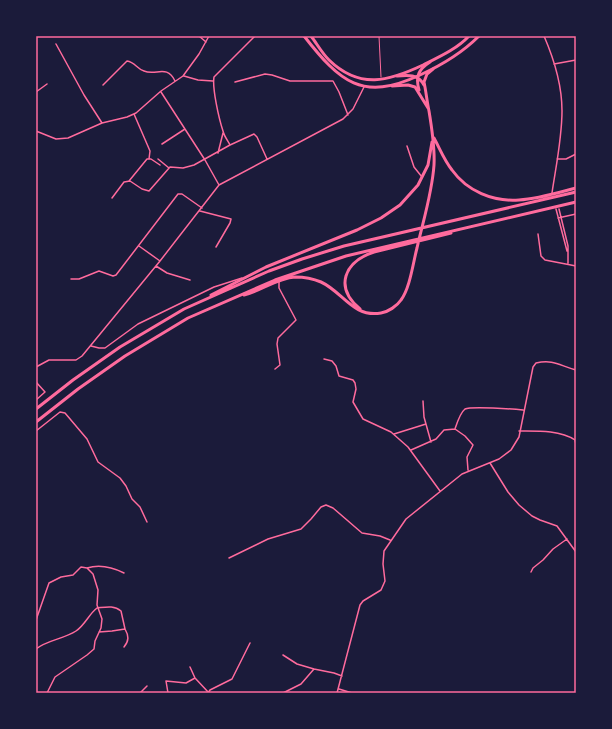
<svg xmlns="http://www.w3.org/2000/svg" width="612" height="729" font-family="Rubik,sans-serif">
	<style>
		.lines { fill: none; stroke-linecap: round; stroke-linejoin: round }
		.service { stroke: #ff6b9d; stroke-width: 1 }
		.minor { stroke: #ff6b9d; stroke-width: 1.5 }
		.trunk { stroke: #ff6b9d; stroke-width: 3 }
		.motorway { stroke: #ff6b9d; stroke-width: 3 }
		.neatline { fill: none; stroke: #ff6b9d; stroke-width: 1.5 }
	</style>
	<rect width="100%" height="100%" fill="#1b1b3a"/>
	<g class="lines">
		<path class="service" d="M379,36L381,77"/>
		<path class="minor" d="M199,36L206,42
			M544,36C554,59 562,85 562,111C562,138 556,166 552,193
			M56,44L84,95L102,123
			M554,64L576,60
			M184,76L198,80L213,81
			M235,82L265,74L272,75L290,81H333L339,92L348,115
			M103,85L127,61C135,62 137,69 144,71C156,76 167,64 175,81
			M36,92L47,84
			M161,92L205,160L219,185
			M134,114L150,151L149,159
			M36,131L56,139L68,138L102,123L127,117L136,113L161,91L183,76L199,54L209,36
			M162,144L185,129
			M230,145L254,134L257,137L267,159
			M407,146L414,167L422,177
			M218,153L223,133
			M158,159L169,168
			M557,159H566L576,154
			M129,181L147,159H151L160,165
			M112,198L124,182L130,181L142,189L149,191L170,167L183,168L194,165L230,145C228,141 224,136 223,131C219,119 212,88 214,77L255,36
			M556,209L567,251
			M559,209L568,246V263
			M200,211L231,219L230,223L216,247
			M558,218L576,214
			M538,234L541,256L545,260L576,266
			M139,246L160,261
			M156,266L167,273L190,280
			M71,279H79L99,271L113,276L116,275L178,194H182L202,208
			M91,346L99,348H105L138,324L214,287L242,278
			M324,359L332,361L336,366L339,376L353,380L355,383L356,389L353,402L363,419L391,432L408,447L440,491
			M36,367L49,360H76L82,356L160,261L219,185L343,119L353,109L364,87
			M275,369L280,365L277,344L278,338L296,320L279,288V282
			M36,382L45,392L36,400
			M423,401L424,417L431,442
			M455,429L465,436L473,445L467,457L468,470
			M36,431L60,412L65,413L87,439L98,462L120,478L126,486L132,499L140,507L147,522
			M519,431C537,431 560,430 575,440L576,444
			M394,434L426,424
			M411,450L436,439L444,430L455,429C457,423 460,413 465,409C471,406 514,409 523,410
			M490,463L508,492L519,505L532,516L540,520L557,526L576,552
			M229,558L268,539L301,529L311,519L321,507L326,505L333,508L362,533L380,536L390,540
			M87,568C100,564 112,567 124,573
			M531,572L533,568L543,560L553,549L567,539
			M36,620L49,583L61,577L73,575L81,567L87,568L93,574L98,590L97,605L102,619L101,628L95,641L94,649L87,655L55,677L47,693
			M124,647C129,641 129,636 125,629
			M36,649C47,640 64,639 76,631C85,625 89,614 97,608C106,607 114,605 121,611L125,629L112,631L99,632
			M283,655L297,664L314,669
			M190,667L195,678L209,693
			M339,689L352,693
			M140,693L147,686
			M168,693L166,681L186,683L195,678
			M208,693L210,690L232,679L250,643
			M283,693L301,684L314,669L334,673L342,676
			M337,693L360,605L363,601L381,590L385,581L383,564L384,551L406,519L462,474L499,459L511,450L519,437L533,367L536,363C554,359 560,366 576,370"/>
		<path class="trunk" d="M304,36C340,82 362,102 420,75C442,65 462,53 479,36
			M311,36C317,44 322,53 329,60C360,90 389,81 423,65C439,57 457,49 469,36"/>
		<path class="motorway" d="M397,76C408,75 418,74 424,85
			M392,86L408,85L415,87L428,108
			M419,90C415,76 419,69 430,62
			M434,138C440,149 444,160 452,170C467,191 493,202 519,200C538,199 557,193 576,188
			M211,295L266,267L357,230L381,218L400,205L418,185L428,165L432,142
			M244,295C261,291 277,278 295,277C303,277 314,279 321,282C343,292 353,318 381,313C388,312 397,306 401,300C410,288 413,263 417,248C423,221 432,194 434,165C435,147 432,129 429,111C427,102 426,91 424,82L427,74L433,69
			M360,309C334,287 344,262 374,252L451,233
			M36,409L73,380L120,347L184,309L269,271L302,259L344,246L576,192
			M36,422L78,389L125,356L188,318L275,280L346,256L576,202"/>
	</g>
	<rect width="612" height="729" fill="none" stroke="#1b1b3a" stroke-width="74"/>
	<rect x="37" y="37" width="538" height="655" class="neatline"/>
</svg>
